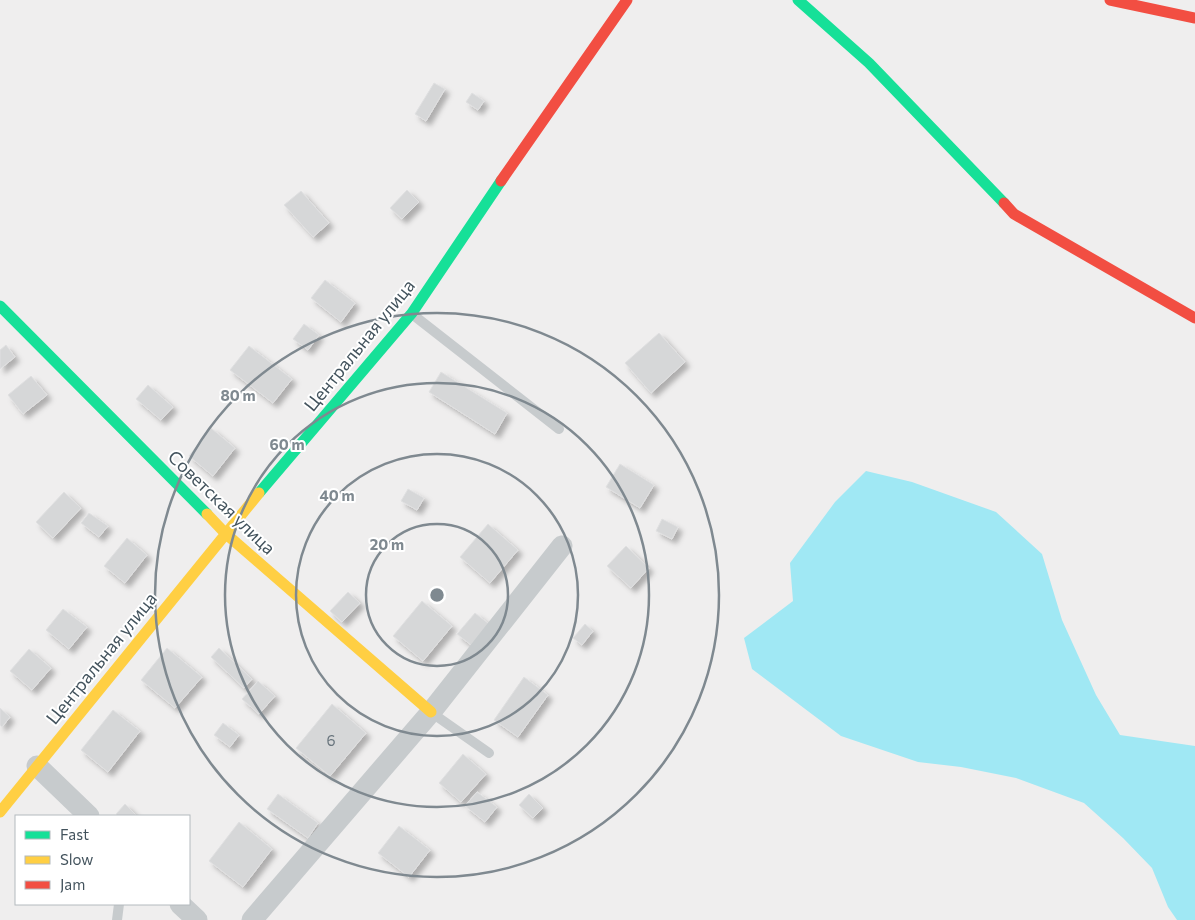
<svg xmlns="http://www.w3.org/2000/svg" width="1195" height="920" font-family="Commissioner,sans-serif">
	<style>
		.water { fill: #a0e8f4 }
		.building { fill: #d6d7d8; stroke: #e0e0e1; filter: url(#shadow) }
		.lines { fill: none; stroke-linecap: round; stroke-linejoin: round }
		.lane { stroke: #c7cbcd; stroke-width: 10 }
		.street { stroke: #c7cbcd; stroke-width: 21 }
		.fast { stroke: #16e098; stroke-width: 11 }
		.slow { stroke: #ffcf43; stroke-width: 11 }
		.jam { stroke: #f24e42; stroke-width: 11 }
		.ring { fill: none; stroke: #7f8990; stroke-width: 2.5 }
		.labels { text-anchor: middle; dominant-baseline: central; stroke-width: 4; stroke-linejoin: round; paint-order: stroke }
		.number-label { font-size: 15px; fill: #69757d }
		.street-label { font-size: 18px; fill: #43535d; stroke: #fff }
		.centre { fill: #7f8990; stroke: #fff; stroke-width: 2.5 }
		.ring-label { font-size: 15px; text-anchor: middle; font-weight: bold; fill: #7f8990; stroke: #fff; stroke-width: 4; stroke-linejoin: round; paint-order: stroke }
	</style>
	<defs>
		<filter id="shadow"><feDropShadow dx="4.5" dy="4.5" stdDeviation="2.5" flood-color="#0004"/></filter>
	</defs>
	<rect width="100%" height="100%" fill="#efeeee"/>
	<path class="water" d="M866,471L912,482L996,512L1042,554L1062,620L1096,695L1120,735L1195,746V920H1177L1168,907L1152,868L1123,838L1084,803L1016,778L961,767L918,762L841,736L752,669L744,638L793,601L790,563L835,502Z"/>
	<path class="building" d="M434,83L445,89L426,121L415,114Z
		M472,93L484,101L478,110L466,102Z
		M407,190L419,202L402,219L390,208Z
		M301,191L329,223L313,237L284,205Z
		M325,280L355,303L341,322L311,298Z
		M304,324L319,335L308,350L293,339Z
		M659,333L685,362L651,393L625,363Z
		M6,345L15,357L0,369V350Z
		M249,346L292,379L273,403L230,370Z
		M441,372L507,413L495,434L429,392Z
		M31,376L47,395L23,414L8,395Z
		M148,385L173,407L161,420L136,399Z
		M211,428L235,448L213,476L189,456Z
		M620,464L654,485L640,508L606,487Z
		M408,489L424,498L417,510L401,501Z
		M64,492L81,508L53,538L36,522Z
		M89,513L108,526L99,537L81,523Z
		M662,519L678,527L672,539L656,531Z
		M488,524L518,550L490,583L460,557Z
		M127,538L147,555L125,583L104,566Z
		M626,546L649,568L631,588L607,566Z
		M348,592L360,603L342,622L330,611Z
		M422,601L452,626L423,661L393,636Z
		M63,609L87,627L69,649L46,630Z
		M475,613L489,624L471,645L457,634Z
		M585,624L593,631L582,645L573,638Z
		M167,648L202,677L175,708L141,680Z
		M219,648L252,679L244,688L211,657Z
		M29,649L51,668L32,690L10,671Z
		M524,677L548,695L518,737L494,720Z
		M258,681L275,696L259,714L242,699Z
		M332,704L366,733L330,776L296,748Z
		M0,708L10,717L2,727L0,725Z
		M113,710L140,731L108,772L81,750Z
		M223,723L239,735L230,747L214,735Z
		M463,754L486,774L461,802L439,783Z
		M477,792L497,807L485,822L465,806Z
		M278,794L318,823L308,838L267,809Z
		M529,794L543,808L533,818L519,805Z
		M125,804L137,816H118L116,814Z
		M239,822L272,849L243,887L209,861Z
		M399,826L430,850L409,877L378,853Z"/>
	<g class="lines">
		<path class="lane" d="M412,314L559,429
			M432,713L489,753
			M117,920L119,904"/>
		<path class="street" d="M37,766L89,816
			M180,904L197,920
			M252,920L431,712L562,546"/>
		<path class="fast" d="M798,0L869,63L1004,203
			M0,306L207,514
			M259,493L412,313L501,181"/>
		<path class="slow" d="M207,514L225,533L431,712
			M0,812L259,493"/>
		<path class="jam" d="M1110,0L1195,18
			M501,181L627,0
			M1004,203L1014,214L1195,318"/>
	</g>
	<g class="ring">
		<circle cx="437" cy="595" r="71"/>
		<circle cx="437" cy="595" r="141"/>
		<circle cx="437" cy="595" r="212"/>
		<circle cx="437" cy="595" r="282"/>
	</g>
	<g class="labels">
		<g class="number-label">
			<text x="331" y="740">6</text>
		</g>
		<g class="street-label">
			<text transform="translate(359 345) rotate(-51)">Центральная улица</text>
			<text transform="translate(222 502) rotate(44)">Советская улица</text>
			<text transform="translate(101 658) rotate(-51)">Центральная улица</text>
		</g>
	</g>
	<circle cx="437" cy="595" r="8" class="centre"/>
	<g class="ring-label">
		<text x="238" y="401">80 m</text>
		<text x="287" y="450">60 m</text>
		<text x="337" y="501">40 m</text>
		<text x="387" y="550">20 m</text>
	</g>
	<rect x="15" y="815" width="175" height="90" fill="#ffffff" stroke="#b4babe"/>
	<rect x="25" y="831" width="25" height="8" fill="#16e098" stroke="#b4babe"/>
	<text x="60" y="840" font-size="15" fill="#43535d">Fast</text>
	<rect x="25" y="856" width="25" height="8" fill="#ffcf43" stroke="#b4babe"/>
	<text x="60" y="865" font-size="15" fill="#43535d">Slow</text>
	<rect x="25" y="881" width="25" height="8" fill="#f24e42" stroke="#b4babe"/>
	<text x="60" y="890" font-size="15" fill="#43535d">Jam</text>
</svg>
